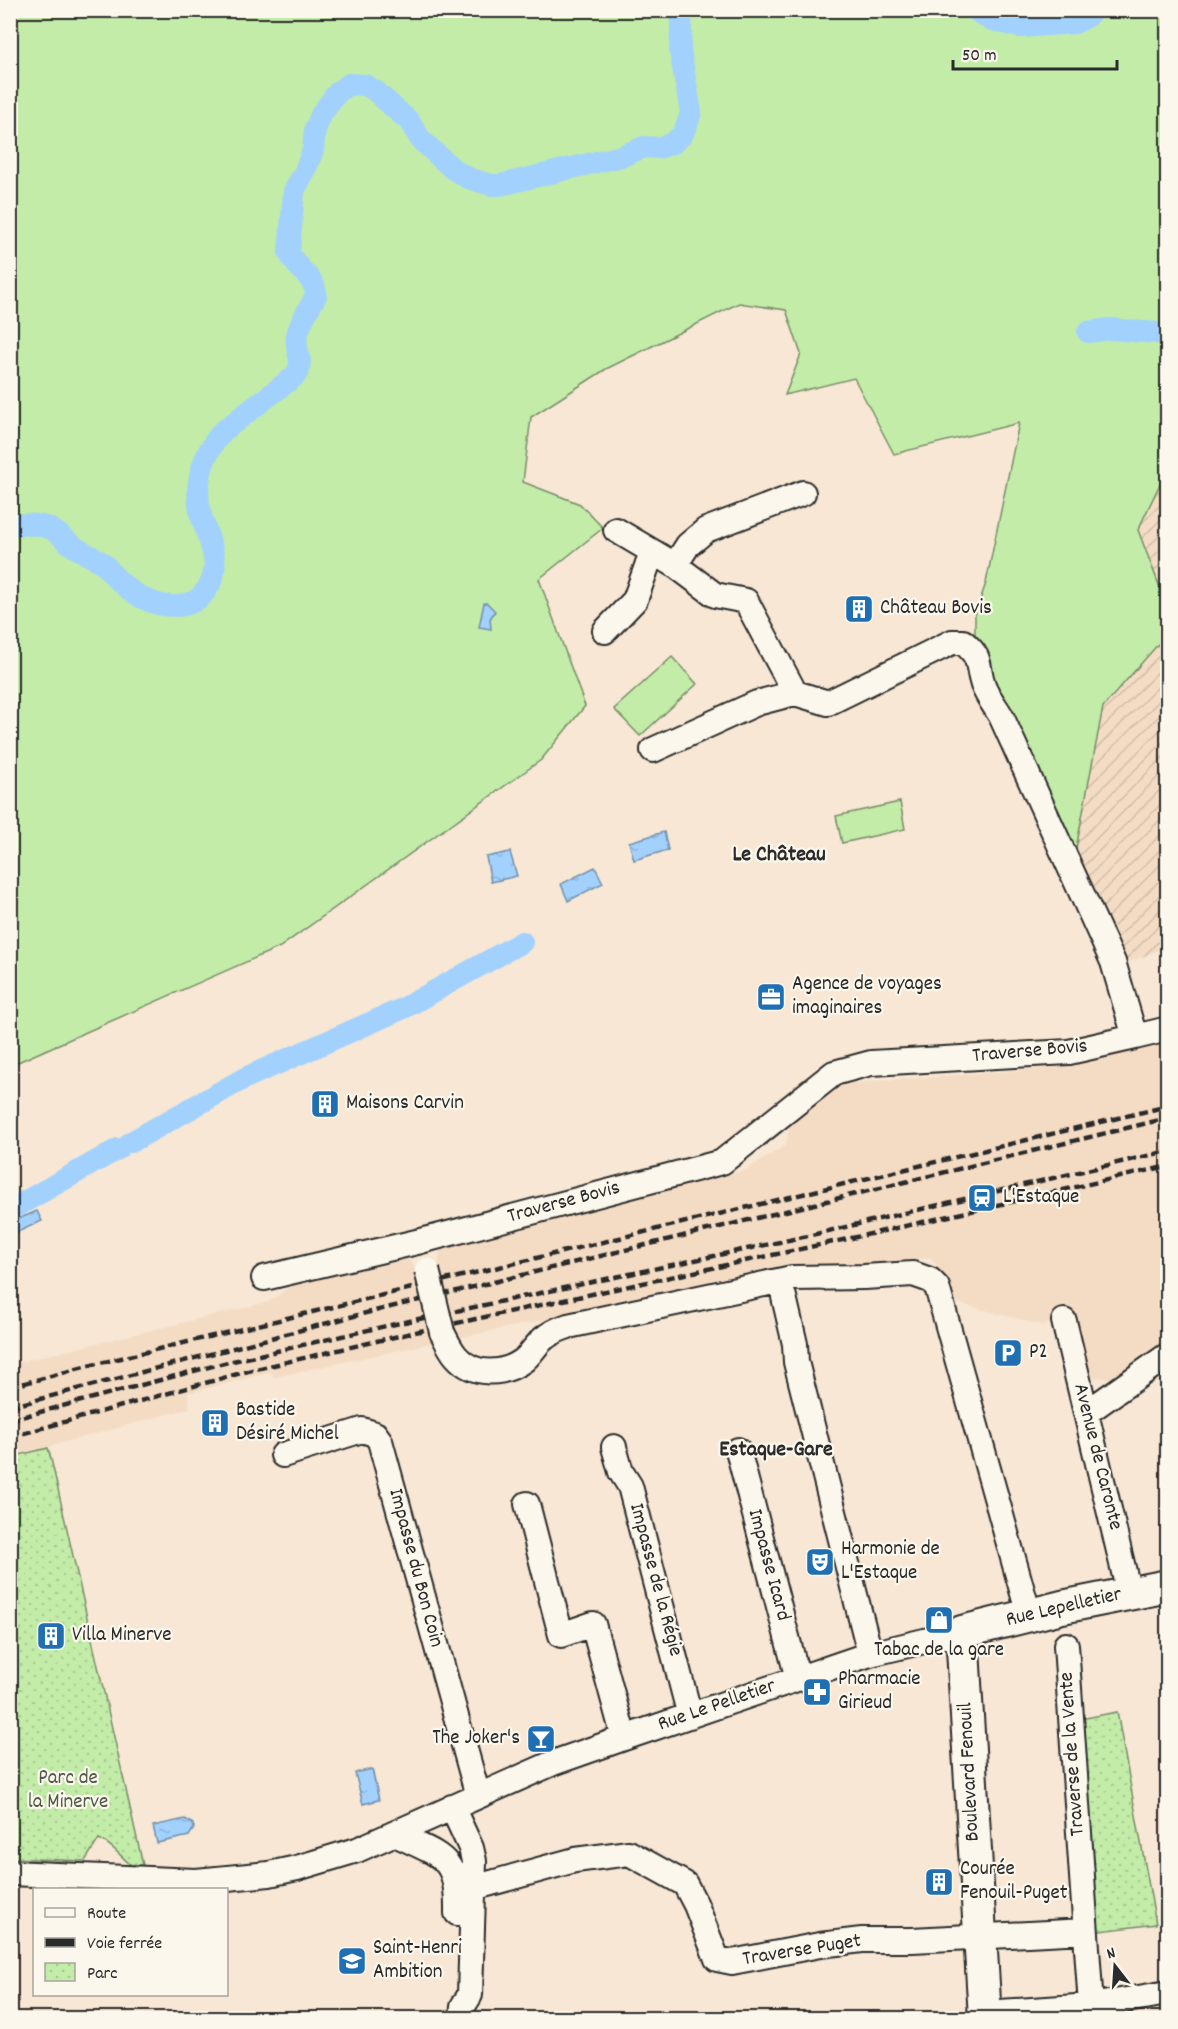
<svg xmlns="http://www.w3.org/2000/svg" width="1178" height="2029" font-family="Dekko,sans-serif">
	<style>
		.built { fill: #f4dcc4 }
		.industrial { fill: url(#industrial-furrows) }
		.grass { fill: #c3eca8; stroke: #778c6a; stroke-width: 1.5 }
		.park { fill: url(#park-dots); stroke: #778c6a; stroke-width: 1.5 }
		.water { fill: url(#water-ripples); stroke: #728faa; stroke-width: 1.5 }
		.lines { fill: none; stroke-linecap: round; stroke-linejoin: round }
		.canal { stroke: #a2d1fe; stroke-width: 22 }
		.minor-casing { stroke: #2b2b2b; stroke-width: 28 }
		.tertiary-casing { stroke: #2b2b2b; stroke-width: 36 }
		.minor { stroke: #fbf7ec; stroke-width: 24 }
		.tertiary { stroke: #fbf7ec; stroke-width: 32 }
		.rail { stroke: #2b2b2b; stroke-width: 4.5; stroke-dasharray: 9 4.5; stroke-linecap: butt }
		.minor-bridge-casing { stroke: #2b2b2b; stroke-width: 28; stroke-linecap: butt }
		.minor-bridge { stroke: #fbf7ec; stroke-width: 24 }
		.labels { text-anchor: middle; dominant-baseline: central; stroke-width: 4.5; stroke-linejoin: round; paint-order: stroke }
		.poi-label { font-size: 21px; fill: #2b2b2b; stroke: #fbf7ec; text-anchor: start }
		.street-label { font-size: 21px; fill: #2b2b2b; stroke: #fbf7ec }
		.park-label { font-size: 21px; fill: #515b4a; stroke: #fbf7ec }
		.neighbourhood-label { font-size: 22px; font-weight: bold; fill: #2b2b2b; stroke: #fbf7ec }
	</style>
	<defs>
		<pattern id="industrial-furrows" width="10" height="10" patternUnits="userSpaceOnUse" patternTransform="scale(1.5)"><rect width="10" height="10" fill="#f4dcc4"/><path d="M-1 1l2-2M0 10L10 0M9 11l2-2" fill="none" stroke="#d1bda9"/></pattern>
		<pattern id="park-dots" width="8" height="8" patternUnits="userSpaceOnUse" patternTransform="scale(1.5)"><rect width="8" height="8" fill="#c3eca8"/><path d="M2 2h.1M6 6h.1" fill="none" stroke="#a8cb91" stroke-width="1.8" stroke-linecap="round"/></pattern>
		<pattern id="water-ripples" width="26" height="14" patternUnits="userSpaceOnUse" patternTransform="scale(1.5)"><rect width="26" height="14" fill="#a2d1fe"/><path d="M2 4q2-2 4 0t4 0M15 11q2-2 4 0t4 0" fill="none" stroke="#8cb4da"/></pattern>
	</defs>
	<rect width="100%" height="100%" fill="#f7e7d4"/>
	<filter id="ink" filterUnits="userSpaceOnUse"><feTurbulence type="fractalNoise" baseFrequency=".0167" numOctaves="2"/><feDisplacementMap in="SourceGraphic" scale="12" xChannelSelector="R" yChannelSelector="G"/><feConvolveMatrix kernelMatrix="1 2 1 2 8 2 1 2 1" color-interpolation-filters="sRGB"/></filter>
	<g filter="url(#ink)">
		<path class="built" d="M1167,1042V1347L1118,1379L1091,1377L1075,1320L1041,1325L954,1302L948,1281L930,1257L889,1265L806,1267L432,1343L274,1377L272,1372L188,1393L190,1408L11,1457V1364L268,1302L309,1274L399,1253L409,1259L417,1271L438,1266L440,1251L452,1243L746,1170L786,1145L790,1125L843,1084L1073,1066Z"/>
		<path class="industrial" d="M1167,469V606L1138,530Z
			M1167,634V947L1124,964L1075,854L1103,707Z"/>
		<path class="grass" d="M11,11H1167V469L1138,530L1167,606V634L1103,707L1075,854H1073L999,690L975,674V615L986,583L1019,423L894,454L854,378L785,395L801,354L786,310L739,303L606,369L531,417L523,482L580,504L603,528L539,579L585,706L541,760L280,947L11,1065Z
			M672,657L697,684L640,736L614,709Z
			M900,802L905,829L842,843L836,816Z"/>
		<path class="park" d="M48,1448L52,1463L143,1865H131C120,1856 112,1844 99,1839L85,1861L11,1858V1457Z
			M1117,1712L1156,1924L1092,1932L1075,1720Z"/>
		<path class="water" d="M484,603H487L495,611L490,619L491,629L479,627Z
			M664,832L668,850L634,860L629,842Z
			M510,852L517,876L491,882L486,857Z
			M595,867L603,883L568,901L561,884Z
			M37,1211L42,1221L11,1235V1222Z
			M372,1769L379,1800L363,1804L355,1773Z
			M185,1819L193,1824L194,1828L189,1836L157,1843L153,1826Z"/>
		<g class="lines">
			<path class="canal" d="M975,10L989,19L1020,27L1075,23L1085,18L1093,10
				M1088,332L1110,329L1168,334
				M10,525C23,524 39,523 51,529C59,533 66,541 73,546C82,552 92,556 101,562C107,566 111,573 116,578C133,595 153,607 177,606C189,605 200,600 207,589C224,565 208,540 201,515C193,485 203,453 223,431L295,376C307,359 293,351 297,335C300,322 309,308 316,296C317,278 295,269 289,252L294,191L305,171L313,150L315,129L322,113L338,92L349,84L365,85L374,90L409,121L421,140L453,169L468,178L491,185H500L622,156L644,147L659,148L673,143L682,135L687,125L691,112L680,51L682,10
				M131,1142L245,1078L404,1008L522,942
				M10,1210L118,1149"/>
			<g class="minor-casing">
				<path id="minor" d="M616,530L675,565L715,595L746,601L795,693
					M675,565L688,545L706,530L803,493
					M605,631L635,600L652,552
					M653,750L757,703L795,693
					M1135,1037L1168,1029
					M264,1278L421,1241L722,1162L834,1073L871,1063L1069,1052L1135,1037L1113,962L1001,716C995,706 987,696 983,685C976,664 983,659 963,642H952L828,703L795,693
					M784,1297L795,1344L796,1362L870,1654
					M1064,1321L1129,1593
					M442,1332C446,1340 450,1349 456,1356C474,1377 504,1375 524,1360C531,1354 536,1345 543,1339C550,1333 559,1329 568,1326L792,1278L864,1277L913,1274L930,1280L937,1287L1029,1615
					M1086,1413L1168,1355
					M614,1447L621,1472L630,1486L690,1716
					M738,1450L798,1679
					M283,1455L362,1430L375,1434L380,1441L478,1796
					M527,1504L561,1635L593,1624L624,1738
					M1066,1645L1091,2006
					M452,1807L471,1848L474,1861L470,1995L463,2006L462,2018
					M395,1834C442,1857 458,1855 457,1913
					M10,1873L196,1881L269,1874L297,1868L357,1850L553,1763L624,1738L870,1654L962,1632
					M473,1888L575,1860L629,1853L685,1884L696,1905L717,1959L732,1962L820,1945L862,1940H912L1085,1931
					M985,2013L1091,2006L1168,1993"/>
			</g>
			<g class="tertiary-casing">
				<path id="tertiary" d="M985,2018L962,1632L1062,1607L1168,1586"/>
			</g>
			<use href="#minor" class="minor"/>
			<use href="#tertiary" class="tertiary"/>
			<path class="rail" d="M10,1387L88,1366L1168,1106
				M10,1407L358,1315L1168,1118
				M10,1420L224,1363L386,1326L803,1237L1168,1151
				M10,1437L252,1370L420,1331L875,1233L1168,1166"/>
			<g class="minor-bridge-casing">
				<path id="minor-bridge" d="M427,1270L442,1332"/>
			</g>
			<use href="#minor-bridge" class="minor-bridge"/>
		</g>
	</g>
	<defs>
		<g id="building-square" transform="scale(1.5)"><rect x="-9" y="-9" width="18" height="18" rx="4" fill="#1f6fb2" stroke="#fbf7ec"/><path d="M-4-6H4V6H1V3H-1V6H-4ZM-2.5-4.3h1.7v1.8h-1.7ZM.8-4.3h1.7v1.8H.8ZM-2.5-1h1.7V.8h-1.7ZM.8-1h1.7V.8H.8Z" fill="#fff"/></g>
		<g id="office-square" transform="scale(1.5)"><rect x="-9" y="-9" width="18" height="18" rx="4" fill="#1f6fb2" stroke="#fbf7ec"/><path d="M-6-3h4V-5.5h4V-3h4V5H-6ZM-1-4.5V-3h2v-1.5ZM-6 0V1H6V0Z" fill="#fff"/></g>
		<g id="station-square" transform="scale(1.5)"><rect x="-9" y="-9" width="18" height="18" rx="4" fill="#1f6fb2" stroke="#fbf7ec"/><path d="M-3-6H3Q5-6 5-4V2Q5 4 3 4L4.5 6H3L1.5 4h-3L-3 6H-4.5L-3 4Q-5 4-5 2V-4Q-5-6-3-6ZM-3.5-4v3h7v-3ZM-3.5 1v1.5H-2V1ZM2 1v1.5H3.5V1Z" fill="#fff"/></g>
		<g id="parking-square" transform="scale(1.5)"><rect x="-9" y="-9" width="18" height="18" rx="4" fill="#1f6fb2" stroke="#fbf7ec"/><path d="M-3.5-5.5H1a3.5 3.5 0 0 1 0 7H-1V5.5H-3.5ZM-1-3.4V-.6H.8a1.4 1.4 0 0 0 0-2.8Z" fill="#fff"/></g>
		<g id="theatre-square" transform="scale(1.5)"><rect x="-9" y="-9" width="18" height="18" rx="4" fill="#1f6fb2" stroke="#fbf7ec"/><path d="M-5-5.5Q0-4 5-5.5V0Q5 5 0 6Q-5 5-5 0ZM-3.3-2.5H-1v1.5H-3.3ZM1-2.5H3.3v1.5H1ZM-2.8 1Q0 5.5 2.8 1Z" fill="#fff"/></g>
		<g id="shop-square" transform="scale(1.5)"><rect x="-9" y="-9" width="18" height="18" rx="4" fill="#1f6fb2" stroke="#fbf7ec"/><path d="M-5-2.5h2.3a2.7 3.5 0 0 1 5.4 0H5L5.5 6h-11ZM-1.5-2.5h3a1.5 2.3 0 0 0-3 0Z" fill="#fff"/></g>
		<g id="pharmacy-square" transform="scale(1.5)"><rect x="-9" y="-9" width="18" height="18" rx="4" fill="#1f6fb2" stroke="#fbf7ec"/><path d="M-2-6h4v4h4v4h-4v4h-4v-4h-4v-4h4Z" fill="#fff"/></g>
		<g id="bar-square" transform="scale(1.5)"><rect x="-9" y="-9" width="18" height="18" rx="4" fill="#1f6fb2" stroke="#fbf7ec"/><path d="M-6-5H6L.8 .8V4.5H3.5V6h-7V4.5H-.8V.8Z" fill="#fff"/></g>
		<g id="university-square" transform="scale(1.5)"><rect x="-9" y="-9" width="18" height="18" rx="4" fill="#1f6fb2" stroke="#fbf7ec"/><path d="M0-5L7-2L0 1L-7-2ZM-4 1L0 2.5L4 1V4Q0 6-4 4Z" fill="#fff"/></g>
	</defs>
	<g fill-rule="evenodd">
		<use href="#building-square" x="859" y="609"/>
		<use href="#office-square" x="771" y="997"/>
		<use href="#building-square" x="325" y="1104"/>
		<use href="#station-square" x="982" y="1198"/>
		<use href="#parking-square" x="1008" y="1353"/>
		<use href="#building-square" x="215" y="1423"/>
		<use href="#theatre-square" x="820" y="1562"/>
		<use href="#shop-square" x="939" y="1620"/>
		<use href="#building-square" x="51" y="1636"/>
		<use href="#pharmacy-square" x="817" y="1692"/>
		<use href="#bar-square" x="541" y="1739"/>
		<use href="#building-square" x="939" y="1882"/>
		<use href="#university-square" x="352" y="1961"/>
	</g>
	<g class="labels">
		<g class="poi-label">
			<text x="880" y="609">Château Bovis</text>
			<text x="792" y="985">Agence de voyages<tspan x="792" dy="24">imaginaires</tspan></text>
			<text x="346" y="1104">Maisons Carvin</text>
			<text x="1003" y="1198">L'Estaque</text>
			<text x="1029" y="1353">P2</text>
			<text x="236" y="1411">Bastide<tspan x="236" dy="24">Désiré Michel</tspan></text>
			<text x="841" y="1550">Harmonie de<tspan x="841" dy="24">L'Estaque</tspan></text>
			<text x="72" y="1636">Villa Minerve</text>
			<text x="939" y="1651" text-anchor="middle">Tabac de la gare</text>
			<text x="838" y="1680">Pharmacie<tspan x="838" dy="24">Girieud</tspan></text>
			<text x="520" y="1739" text-anchor="end">The Joker's</text>
			<text x="960" y="1870">Courée<tspan x="960" dy="24">Fenouil-Puget</tspan></text>
			<text x="373" y="1949">Saint-Henri<tspan x="373" dy="24">Ambition</tspan></text>
		</g>
		<g class="street-label">
			<text transform="translate(1030 1052) rotate(-5)">Traverse Bovis</text>
			<text transform="translate(564 1203) rotate(-15)">Traverse Bovis</text>
			<text transform="translate(1097 1457) rotate(76)">Avenue de Caronte</text>
			<text transform="translate(768 1565) rotate(75)">Impasse Icard</text>
			<text transform="translate(415 1568) rotate(75)">Impasse du Bon Coin</text>
			<text transform="translate(655 1580) rotate(75)">Impasse de la Régie</text>
			<text transform="translate(1064 1608) rotate(-13)">Rue Lepelletier</text>
			<text transform="translate(717 1706) rotate(-19)">Rue Le Pelletier</text>
			<text transform="translate(1073 1754) rotate(-94)">Traverse de la Vente</text>
			<text transform="translate(970 1772) rotate(-93)">Boulevard Fenouil</text>
			<text transform="translate(802 1951) rotate(-9)">Traverse Puget</text>
		</g>
		<g class="park-label">
			<text x="68" y="1779">Parc de<tspan x="68" dy="24">la Minerve</tspan></text>
		</g>
		<g class="neighbourhood-label">
			<text x="779" y="855">Le Château</text>
			<text x="776" y="1450">Estaque-Gare</text>
		</g>
	</g>
	<rect width="1178" height="2029" fill="none" stroke="#fbf7ec" stroke-width="36"/>
	<rect x="18" y="18" width="1142" height="1993" fill="none" stroke="#2b2b2b" stroke-width="2" filter="url(#ink)"/>
	<rect x="33" y="1888" width="195" height="108" fill="#fbf7ec" stroke="#a8a59f" stroke-width="1.5"/>
	<rect x="45" y="1908" width="30" height="9" fill="#fbf7ec" stroke="#a8a59f" stroke-width="1.5"/>
	<text x="87" y="1918" font-size="18" fill="#2b2b2b">Route</text>
	<rect x="45" y="1938" width="30" height="9" fill="#2b2b2b" stroke="#a8a59f" stroke-width="1.5"/>
	<text x="87" y="1948" font-size="18" fill="#2b2b2b">Voie ferrée</text>
	<rect x="45" y="1963" width="30" height="18" fill="url(#park-dots)" stroke="#a8a59f" stroke-width="1.5"/>
	<text x="87" y="1978" font-size="18" fill="#2b2b2b">Parc</text>
	<g transform="translate(1115 1966) rotate(343)" stroke="#fbf7ec" stroke-width="4.5" paint-order="stroke">
	<path d="M0-4.5L10 22L0 15L-10 22Z" fill="#2b2b2b"/>
	<text y="-9" font-size="16" font-weight="bold" text-anchor="middle" fill="#2b2b2b">N</text>
	</g>
	<path d="M953 60v9h164v-9" fill="none" stroke="#2b2b2b" stroke-width="3"/>
	<text x="962" y="60" font-size="18" fill="#2b2b2b" stroke="#fbf7ec" stroke-width="4.5" paint-order="stroke">50 m</text>
</svg>
